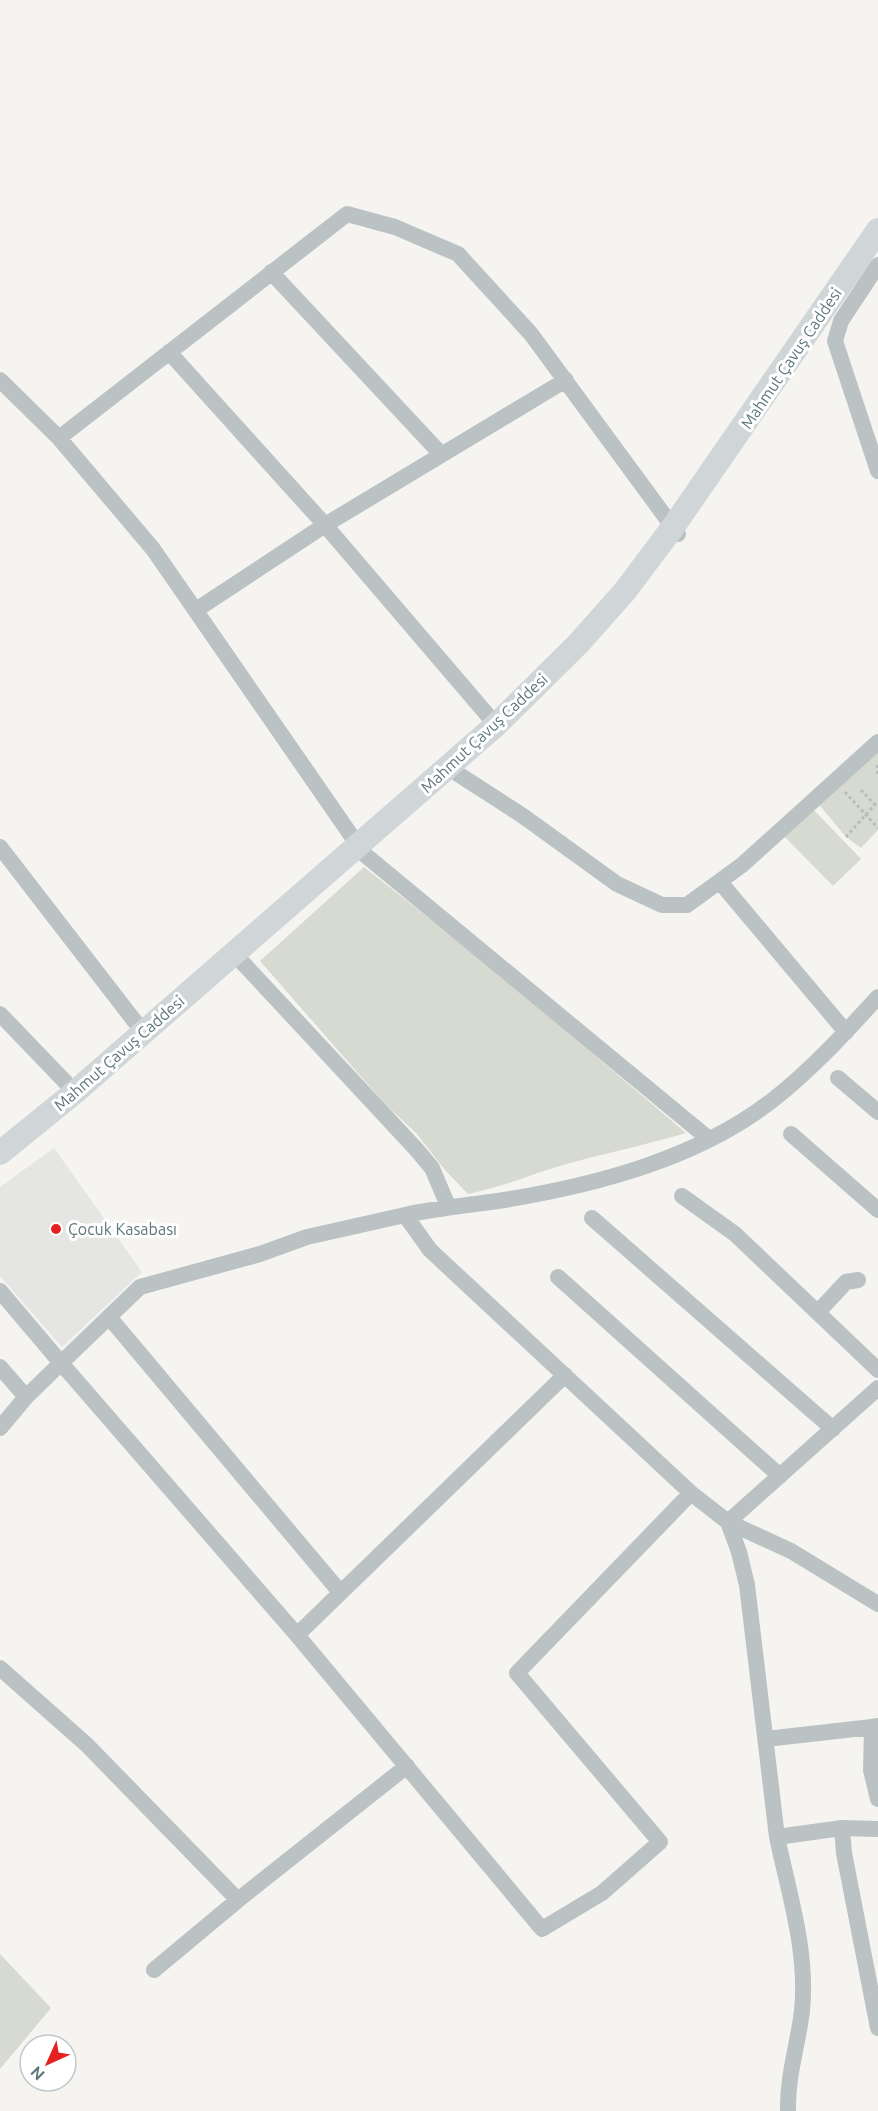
<svg xmlns="http://www.w3.org/2000/svg" width="878" height="2111" font-family="Ubuntu,sans-serif">
	<style>
		.built { fill: #e5e6e4 }
		.green { fill: #d6dad0 }
		.lines { fill: none; stroke-linecap: round; stroke-linejoin: round }
		.path { stroke: #b7bcbd; stroke-width: 3; stroke-dasharray: 3 3; stroke-linecap: butt }
		.minor { stroke: #bbc2c4; stroke-width: 16 }
		.secondary { stroke: #d0d6d8; stroke-width: 24 }
		.poi-dot { fill: #e52121; stroke: #fff; stroke-width: 2 }
		.labels { text-anchor: middle; dominant-baseline: central; stroke-width: 6; stroke-linejoin: round; paint-order: stroke }
		.street-label { font-size: 16px; fill: #5f777c; stroke: #fff }
		.poi-label { font-size: 16px; fill: #5f777c; stroke: #fff; text-anchor: start }
	</style>
	<rect width="100%" height="100%" fill="#f5f4f1"/>
	<path class="built" d="M54,1148L142,1272L62,1347L0,1276V1187Z"/>
	<path class="green" d="M878,743V830L861,848L846,837L816,801Z
		M810,806L861,859L833,886L781,833Z
		M364,867L497,972L686,1133C649,1144 612,1152 574,1162C538,1171 505,1187 468,1194L445,1170L416,1133L384,1103L260,961Z
		M0,1954L51,2008L0,2069Z"/>
	<g class="lines">
		<path class="path" d="M877,765L878,775
			M861,790L875,805
			M845,792L878,828
			M846,837L878,801"/>
		<path class="minor" d="M878,265L841,321L835,341L878,471
			M271,272L440,453
			M169,352L325,525L196,610
			M0,380L59,438L153,549L364,854L709,1139
			M59,438L347,214L395,227L458,254L531,334L678,534
			M496,725L325,525L566,380
			M458,774L523,816L617,884L662,905H687L742,865L878,742
			M0,847L143,1032
			M720,882L846,1032
			M241,961L416,1149L432,1168L448,1206
			M0,1014L75,1092
			M838,1078L878,1112
			M791,1134L878,1210
			M682,1196L735,1234L878,1370
			M405,1215C438,1208 471,1205 504,1200C597,1185 699,1158 774,1099C812,1069 846,1032 878,997
			M592,1218L833,1429
			M558,1277L780,1476
			M0,1291L61,1363L140,1287L260,1254L307,1237L405,1215L430,1250L691,1493L728,1522L878,1388
			M818,1312L846,1282L858,1280
			M109,1317L340,1592
			M0,1367L26,1397
			M0,1428L26,1397L61,1363L297,1635L542,1929L602,1893L660,1842L517,1673L691,1493
			M728,1522L739,1552L747,1585L777,1837
			M728,1522L791,1551L878,1604
			M297,1635L565,1375
			M0,1668L87,1745L238,1900L407,1766
			M878,1726L872,1727L871,1770L878,1799
			M766,1739L872,1727
			M842,1828L844,1853L878,2028
			M154,1970L238,1900
			M788,2111C787,2077 798,2044 802,2011C808,1952 789,1894 777,1837L842,1828L878,1829"/>
		<path class="secondary" d="M0,1153L75,1092L496,725L578,644L625,591L673,527L878,230"/>
	</g>
	<circle class="poi-dot" cx="56" cy="1229" r="6"/>
	<g class="labels">
		<g class="street-label">
			<text transform="translate(791 358) rotate(-56)">Mahmut Çavuş Caddesi</text>
			<text transform="translate(484 733) rotate(-43)">Mahmut Çavuş Caddesi</text>
			<text transform="translate(119 1053) rotate(-41)">Mahmut Çavuş Caddesi</text>
		</g>
		<g class="poi-label">
			<text x="68" y="1229">Çocuk Kasabası</text>
		</g>
	</g>
	<g transform="translate(48 2063) rotate(225)"><circle r="28" fill="#ffffff" stroke="#bfc9cb" stroke-width="1.5"/>
	<path d="M0-4.5L10 22L0 15L-10 22Z" fill="#e52121"/>
	<text y="-9" font-size="16" font-weight="bold" text-anchor="middle" fill="#5f777c">N</text>
	</g>
</svg>
